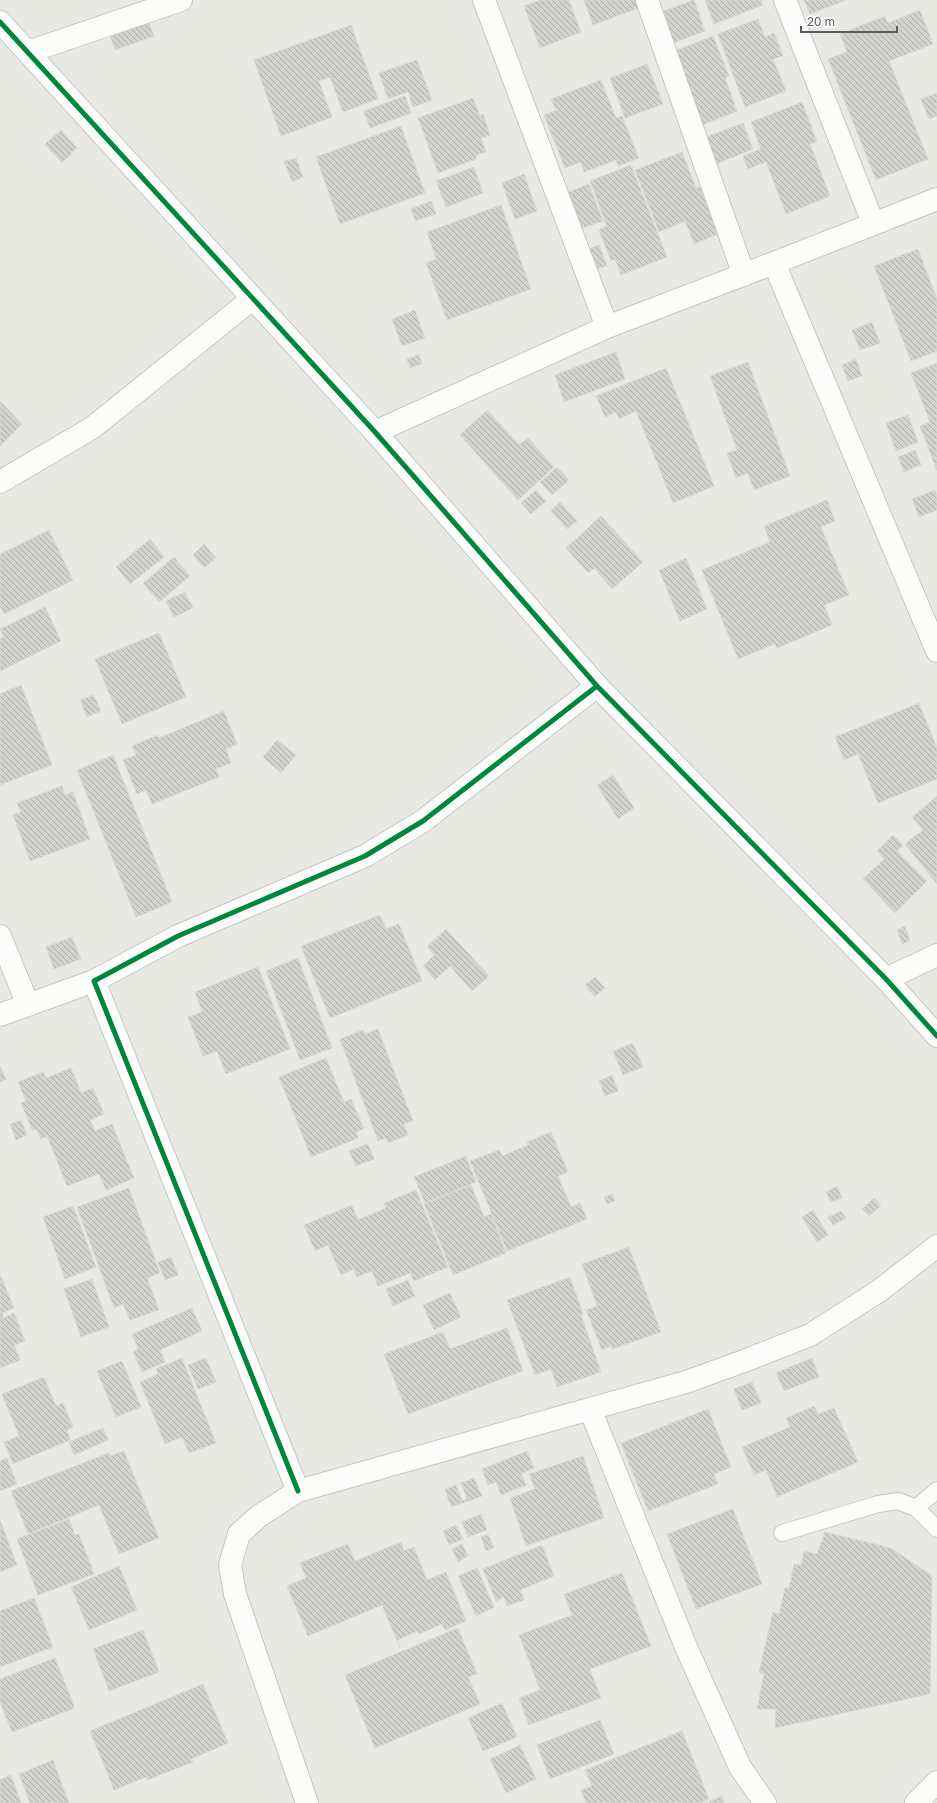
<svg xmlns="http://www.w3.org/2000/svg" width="937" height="1803" font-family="'Golos Text',sans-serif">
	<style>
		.building { fill: url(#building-back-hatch); stroke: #d8d8d4 }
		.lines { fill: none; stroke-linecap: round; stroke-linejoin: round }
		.lane-casing { stroke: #c5c5c5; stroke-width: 18 }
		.street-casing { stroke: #c5c5c5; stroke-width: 24 }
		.secondary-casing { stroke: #c6c6c6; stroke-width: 24 }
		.lane { stroke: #fcfcfb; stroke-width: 16 }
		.street { stroke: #fcfcfb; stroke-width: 22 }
		.secondary { stroke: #fcfcfb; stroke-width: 22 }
		.cycleway-casing { stroke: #fff; stroke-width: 8 }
		.cycleway { stroke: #00873e; stroke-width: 5 }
	</style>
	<defs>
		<pattern id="building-back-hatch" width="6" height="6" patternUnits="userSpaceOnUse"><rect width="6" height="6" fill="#d3d2cf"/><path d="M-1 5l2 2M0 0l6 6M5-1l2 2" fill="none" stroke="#aeaeab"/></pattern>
	</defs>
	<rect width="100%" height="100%" fill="#e9e9e4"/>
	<path class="building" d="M540,0H569L581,32L540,48L524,6Z
		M584,0H635L638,8L593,25Z
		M694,0L705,31L673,43L661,12Z
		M705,0H761L763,5L714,24Z
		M804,0H846L810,14Z
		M920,10L933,44L889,61L928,159L876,180L828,59L847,52L840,34L885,16L888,23Z
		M147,17L154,36L115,50L108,30Z
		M758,19L765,37L774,33L783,56L773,59L786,91L745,107L718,34Z
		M351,25L378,99L343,112L330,77L319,81L332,117L281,136L254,60Z
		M713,36L729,76L725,78L737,111L700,126L672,52Z
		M417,60L432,100L413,107L408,92L388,99L379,73Z
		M647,64L663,104L625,118L610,78Z
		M601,80L616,118L622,116L639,158L618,166L616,160L584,172L581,162L565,168L544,115L556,110L551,99Z
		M937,93V116L929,119L921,99Z
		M405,96L411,113L370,128L364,111Z
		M473,98L480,116L483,114L490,135L481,138L486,152L476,155V159L438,173L418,118Z
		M802,102L817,142L810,144L830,196L786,214L766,162L748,169L743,156L761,149L751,122Z
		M743,123L753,149L716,164L706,137Z
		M401,126L425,193L340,224L316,157Z
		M61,130L77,148L62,163L45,144Z
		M682,152L696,188L700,187L718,234L694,244L685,221L659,232L635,170Z
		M296,158L303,177L292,182L284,161Z
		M631,165L667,257L621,275L615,259L611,261L599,230L607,226L590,181Z
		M474,167L483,193L446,207L436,181Z
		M524,174L537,211L515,219L502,183Z
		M589,184L603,221L580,229L566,193Z
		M431,201L436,214L415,221L411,209Z
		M501,205L531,289L447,320L426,263L436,259L427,232Z
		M599,245L607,266L597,269L589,249Z
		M918,249L937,299V351L911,361L874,266Z
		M415,310L425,338L402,346L392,319Z
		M872,322L880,343L860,350L852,330Z
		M616,352L625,379L564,402L555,375Z
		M419,354L422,364L410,368L407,359Z
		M856,359L862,376L848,381L842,365Z
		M748,362L790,476L754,490L748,473L736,478L727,453L737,450L710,376Z
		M937,363V471L920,426L930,422L911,373Z
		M666,368L714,486L673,503L636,411L619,419L616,412L605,417L596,396Z
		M0,401L22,424L0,446Z
		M487,410L519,445L528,438L554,467L518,500L460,435Z
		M908,415L918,442L896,451L886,423Z
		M915,450L921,465L904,472L898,457Z
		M557,467L569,480L552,495L540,482Z
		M536,490L546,501L531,514L521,503Z
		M935,490L937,496V510L919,517L912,499Z
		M827,500L835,521L821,527L849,595L824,605L832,625L777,648L775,644L738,659L702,570L770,542L764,526Z
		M560,502L577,521L567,529L551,511Z
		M601,516L643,562L612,589L594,568L588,573L566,548Z
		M49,530L73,580L4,614L0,607V554Z
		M150,539L164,557L130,584L116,567Z
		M204,544L216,558L204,568L193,555Z
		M174,557L190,576L159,602L143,583Z
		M686,558L707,609L680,621L659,570Z
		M185,592L193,608L174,617L166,601Z
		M45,607L61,641L0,671V639L4,637L0,629Z
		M159,633L186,697L122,724L95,659Z
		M21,685L52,765L0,785V694Z
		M94,695L101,711L87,717L80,700Z
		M919,703L937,748V779L878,803L858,754L844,760L835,737Z
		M224,711L237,744L226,749L231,763L216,769L219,777L152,804L146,790L137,794L123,760L136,755L132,746L158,735L159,738Z
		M277,740L296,755L281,773L263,757Z
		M113,755L172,902L136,917L77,770Z
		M613,775L634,808L618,819L597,785Z
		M62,786L65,795L73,792L90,839L30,861L13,815L21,812L17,803Z
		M937,796V884L905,844L923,830L912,817Z
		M893,835L903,845L897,851L927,881L895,913L863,879L884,859L877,851Z
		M380,915L386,929L399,924L422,981L330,1018L301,946Z
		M905,926L910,941L902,944L897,930Z
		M446,929L489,976L472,991L450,966L435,980L423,966L434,955L427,947Z
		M72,937L81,959L54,969L46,947Z
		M298,958L332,1048L300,1060L266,971Z
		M258,967L290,1049L226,1074L217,1051L203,1056L188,1017L202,1012L195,992Z
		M595,977L605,988L595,997L585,985Z
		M378,1029L413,1121L404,1124L408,1135L388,1143L386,1138L378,1141L340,1039L363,1030L365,1034Z
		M633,1043L643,1067L623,1075L613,1051Z
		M326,1058L344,1102L351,1099L364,1129L356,1132L358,1138L311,1157L279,1077Z
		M0,1066L6,1079L0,1082Z
		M71,1068L81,1093L93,1088L104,1114L90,1120L95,1131L112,1124L134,1178L106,1190L99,1174L67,1186L47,1136L41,1139L36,1129L32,1130L21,1103L26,1101L18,1082L43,1072L46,1078Z
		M612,1075L618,1091L605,1096L599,1081Z
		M21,1120L27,1135L16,1140L10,1124Z
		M551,1132L568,1172L558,1176L571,1207L580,1203L587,1219L507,1251L470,1161L499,1150L502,1156L528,1145L527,1142Z
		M368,1144L374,1159L356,1166L349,1151Z
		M466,1156L476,1182L425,1203L414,1177Z
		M471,1185L484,1217L491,1214L506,1253L453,1275L424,1204Z
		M837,1186L842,1198L831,1202L826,1192Z
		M129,1188L160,1273L147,1278L159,1310L130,1320L123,1304L114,1308L77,1207Z
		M416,1190L448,1267L414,1281L410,1273L378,1286L372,1271L357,1277L354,1269L341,1275L328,1245L315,1251L304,1225L352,1205L358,1220L386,1208L384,1203Z
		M612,1194L615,1201L607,1204L604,1197Z
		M874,1198L881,1206L869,1216L862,1209Z
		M73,1206L96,1267L65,1279L43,1217Z
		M813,1210L828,1235L817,1242L802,1217Z
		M841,1211L846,1218L833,1225L828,1217Z
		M629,1247L661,1332L612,1349L611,1346L602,1350L586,1310L597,1306L582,1264Z
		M171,1257L178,1275L165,1280L158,1262Z
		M0,1274L14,1308L2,1313L3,1318L14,1313L25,1341L14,1345L20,1360L0,1368Z
		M570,1277L583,1314L581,1315L601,1372L557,1387L551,1369L535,1375L507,1300Z
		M92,1279L109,1327L81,1337L64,1289Z
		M408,1280L415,1296L393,1306L386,1289Z
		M450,1293L461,1317L434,1330L423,1305Z
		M192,1308L202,1331L160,1350L165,1362L142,1372L133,1352L138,1349L132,1334Z
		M507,1328L523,1371L408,1414L384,1354L443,1332L450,1349Z
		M182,1358L216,1443L189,1453L182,1437L165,1444L140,1382L158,1374L156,1369Z
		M206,1358L216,1382L198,1389L188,1365Z
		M812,1358L819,1377L784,1391L776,1373Z
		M122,1361L141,1407L116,1417L97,1371Z
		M44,1377L56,1406L63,1403L73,1427L67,1430L70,1440L13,1464L4,1442L19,1436L2,1394Z
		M752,1382L761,1403L742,1410L734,1389Z
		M814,1406L818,1414L834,1408L858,1462L777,1497L766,1470L754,1475L742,1447L790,1427L786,1418Z
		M708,1409L731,1467L714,1474L718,1484L648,1511L621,1443Z
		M103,1428L108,1440L74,1455L69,1442Z
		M124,1451L159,1538L119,1554L99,1505L28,1534L11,1491L109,1453L110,1456Z
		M527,1451L534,1468L521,1474L526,1485L501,1495L496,1482L488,1485L482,1469Z
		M583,1456L604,1518L526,1546L510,1498L535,1489L529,1474Z
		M7,1458L17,1484L0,1491V1461Z
		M474,1478L482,1496L451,1507L445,1489L456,1485L462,1501L467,1499L461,1483Z
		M733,1509L762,1584L696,1609L667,1534Z
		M481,1514L487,1530L468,1537L462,1522Z
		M69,1519L75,1535L79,1534L94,1574L38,1595L17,1539Z
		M0,1520L17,1565L0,1572Z
		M456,1525L463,1539L449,1545L443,1531Z
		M825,1532L891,1548L932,1576L930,1694L775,1728L776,1709H757L764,1674L759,1672L773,1612L779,1614L785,1588H789L794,1564L801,1565L804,1551L817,1554Z
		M488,1534L494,1548L486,1551L481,1537Z
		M401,1542L404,1551L414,1547L427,1580L446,1572L466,1621L445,1630L442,1624L419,1634L418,1631L397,1640L400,1648L382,1605L308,1636L287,1586L306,1578L300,1563L348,1544L355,1561Z
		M462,1544L468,1556L458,1562L452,1549Z
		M542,1545L554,1576L520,1590L524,1600L507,1606L504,1597L496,1601L483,1569Z
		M119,1566L137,1610L89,1630L71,1587Z
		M477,1568L494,1607L476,1616L458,1576Z
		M622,1573L651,1646L590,1669L601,1698L529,1725L519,1698L540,1690L519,1635L572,1615L564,1594Z
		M34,1598L53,1647L0,1667V1611Z
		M458,1628L477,1674L468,1677L480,1704L375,1748L345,1675Z
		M143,1630L159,1672L109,1691L93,1649Z
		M55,1658L75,1708L12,1732L0,1702V1679Z
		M203,1684L228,1743L191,1759L193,1762L147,1780L146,1777L114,1790L90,1731Z
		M502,1703L517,1737L483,1751L468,1718Z
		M600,1720L614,1754L550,1779L537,1745Z
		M682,1731L709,1799L700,1803H586L581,1790L592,1786L585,1770Z
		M520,1745L536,1779L506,1793L490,1759Z
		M53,1760L69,1803H30L19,1774Z
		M11,1775L21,1803H0V1780Z
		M722,1796L725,1803H706Z"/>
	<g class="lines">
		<g class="lane-casing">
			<path id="lane" d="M916,1508L937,1490
				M782,1533L878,1504L898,1501L916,1508L937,1529"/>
		</g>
		<g class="street-casing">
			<path id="street" d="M484,0L607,327
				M647,0L744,275
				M785,0L873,223
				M28,52L181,0
				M937,199L774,263L937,651
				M375,432L607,327L774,263
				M0,482L92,428L252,299
				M0,936L28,1005
				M886,979L937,955
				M0,1015L94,981
				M590,1409L686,1647L740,1767L765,1803
				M298,1491L94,981L178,936L365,856L423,821L597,686
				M307,1803L235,1594L230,1565L239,1534L259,1516L298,1491L686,1382L744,1361L810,1335L879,1291L937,1246"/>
		</g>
		<g class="secondary-casing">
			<path id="secondary" d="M0,22L375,432L597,686L886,979L937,1036
				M916,1803L937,1782"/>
		</g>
		<use href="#lane" class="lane"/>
		<use href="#street" class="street"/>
		<use href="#secondary" class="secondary"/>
		<g class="cycleway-casing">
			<path id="cycleway" d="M0,22L375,432L597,686L886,979L937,1036
				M298,1491L94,981L178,936L365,856L423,821L597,686"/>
		</g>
		<use href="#cycleway" class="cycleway"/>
	</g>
	<path d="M801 26v6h96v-6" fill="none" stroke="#5a5c61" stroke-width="2"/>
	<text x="807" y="26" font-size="12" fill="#5a5c61" stroke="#ffffff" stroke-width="3" paint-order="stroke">20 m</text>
</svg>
